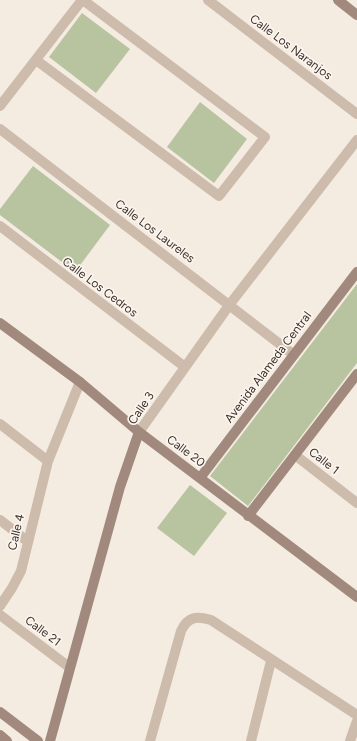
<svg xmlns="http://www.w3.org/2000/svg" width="357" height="741" font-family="Figtree,sans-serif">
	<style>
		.green { fill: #b8c4a0 }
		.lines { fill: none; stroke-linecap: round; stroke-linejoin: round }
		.street { stroke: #cdbbac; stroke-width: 10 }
		.secondary { stroke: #a18a7d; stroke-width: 10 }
		.labels { text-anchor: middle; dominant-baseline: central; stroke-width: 3.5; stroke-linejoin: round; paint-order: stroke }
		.street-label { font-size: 12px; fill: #3b302b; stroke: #fbf5ee }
	</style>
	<rect width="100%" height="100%" fill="#f4ebe1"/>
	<path class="green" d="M82,13L130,49L96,93L49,57Z
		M200,102L247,139L214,183L167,147Z
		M33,166L110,225L75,272L0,215V209Z
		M357,284V363L248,506L210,476Z
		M190,485L227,513L194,556L157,528Z"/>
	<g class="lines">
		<path class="street" d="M208,0L357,114
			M36,60L219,196L265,137L83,0
			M0,106L82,0
			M0,129L294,355
			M0,226L185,367
			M0,424L48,461
			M139,432L230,304L357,140
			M295,455L357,503
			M0,520L27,541
			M0,606L12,588L21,571L48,461L80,382
			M0,615L69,667
			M150,741L181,631C188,616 197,616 211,620L357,715
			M251,741L271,661
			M350,741L357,721"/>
		<path class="secondary" d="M338,0L357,15
			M0,323L80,382L139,432L357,597
			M200,478L357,272
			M248,516L357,374
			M0,712L38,741
			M0,735L7,741
			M50,741L120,487L139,432"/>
	</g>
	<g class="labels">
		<g class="street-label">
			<text transform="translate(291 47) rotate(37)">Calle Los Naranjos</text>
			<text transform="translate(155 231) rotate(37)">Calle Los Laureles</text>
			<text transform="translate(100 287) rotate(37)">Calle Los Cedros</text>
			<text transform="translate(268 367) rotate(-53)">Avenida Alameda Central</text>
			<text transform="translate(141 408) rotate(-56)">Calle 3</text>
			<text transform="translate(186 451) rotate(37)">Calle 20</text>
			<text transform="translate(324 461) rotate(38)">Calle 1</text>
			<text transform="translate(16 532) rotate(-77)">Calle 4</text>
			<text transform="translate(43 631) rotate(37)">Calle 21</text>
		</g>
	</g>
</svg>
